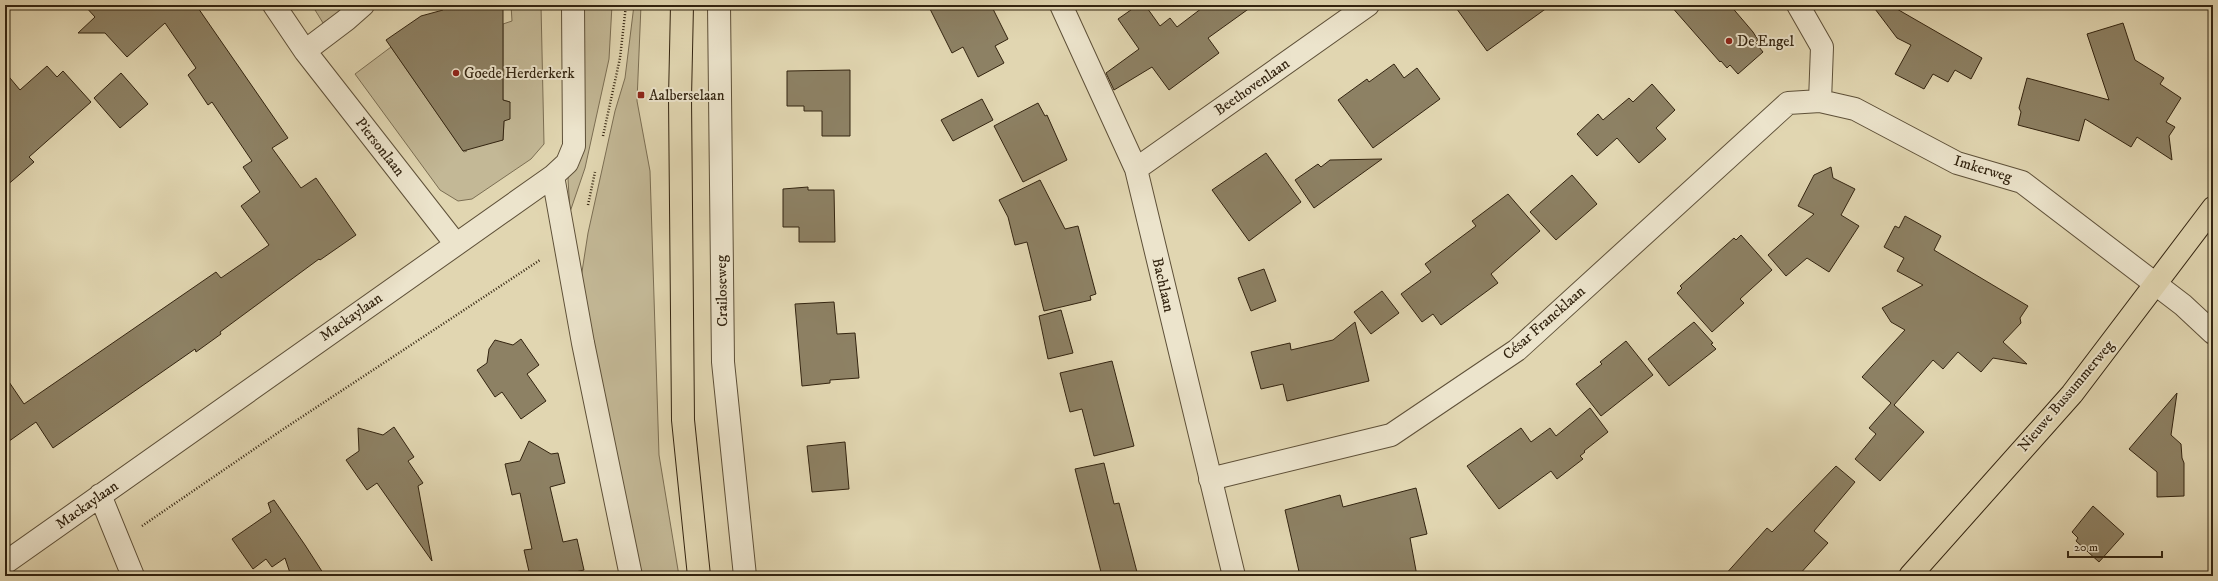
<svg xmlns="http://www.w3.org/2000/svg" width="2218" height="581" font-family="'IM FELL DW Pica',serif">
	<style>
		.green { fill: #c3b896; stroke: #7b6e53 }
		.building { fill: #8d8164; stroke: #332410 }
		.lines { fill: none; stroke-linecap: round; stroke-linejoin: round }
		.minor-casing { stroke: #5e5038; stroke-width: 24 }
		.major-casing { stroke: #332410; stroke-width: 24 }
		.path { stroke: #332410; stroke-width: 2.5; stroke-dasharray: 1 2; stroke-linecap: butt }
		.minor { stroke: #ece4cc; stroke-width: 22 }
		.major { stroke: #e1d6b1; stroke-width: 22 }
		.poi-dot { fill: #8f2418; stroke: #ece4cc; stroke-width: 1.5 }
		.labels { text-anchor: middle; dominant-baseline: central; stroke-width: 4; stroke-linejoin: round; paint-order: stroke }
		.poi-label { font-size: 15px; fill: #332410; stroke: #ece4cc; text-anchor: start }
		.street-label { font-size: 15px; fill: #332410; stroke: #ece4cc }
	</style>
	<rect width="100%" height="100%" fill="#e1d6b1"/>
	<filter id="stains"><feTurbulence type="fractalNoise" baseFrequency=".005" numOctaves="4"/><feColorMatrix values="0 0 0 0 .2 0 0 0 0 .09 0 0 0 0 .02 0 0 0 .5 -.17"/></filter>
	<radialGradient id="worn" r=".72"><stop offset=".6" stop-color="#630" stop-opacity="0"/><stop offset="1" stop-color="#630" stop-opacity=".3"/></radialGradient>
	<path class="green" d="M312,5H350L323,23Z
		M511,5H541L544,144L531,159L472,199L458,201L440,190L355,74L391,47L464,152L467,151L463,146L503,140L504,121L510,102L503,100V24L512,21Z
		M578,5H612L609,59L585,168L570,212L568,179L576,143Z
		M634,5H641L637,101L650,171L659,455L679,576H641L579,291L588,233L615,111L625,78Z"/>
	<path class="building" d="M84,5H196L288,138L272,148L301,188L316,178L356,235L320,260L319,259L220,332L221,334L196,352L195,349L53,448L36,422L5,444V376L24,404L216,272L221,278L269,245L241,206L260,192L243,167L252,161L212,102L208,105L188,75L196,68L165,23L127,57L105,33H78L95,17Z
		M442,5H503V100L510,102V119L504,121L503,140L463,151L386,40L421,16L443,10Z
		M928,5H991L1008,39L995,46L1004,63L978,77L963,47L952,53Z
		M1138,5H1145L1160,26L1170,18L1177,27L1206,5H1254L1208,38L1219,53L1169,90L1152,67L1114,90L1106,73L1139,49L1118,19Z
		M1454,5H1551L1487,51Z
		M1670,5H1730L1753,32L1758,40L1755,42L1763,52L1738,74L1730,65L1727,68L1721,61L1720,62Z
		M1872,5H1890L1982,58L1971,79L1955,70L1948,82L1933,74L1924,89L1895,74L1911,45L1897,38Z
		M2123,23L2135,60L2164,78L2160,84L2181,98L2166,122L2175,127L2169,136L2172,160L2137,137L2131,147L2085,119L2079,141L2018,125L2021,112L2019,108L2027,78L2109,100L2087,34Z
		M1394,64L1404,78L1417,68L1440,99L1373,148L1338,100L1367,79L1369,82Z
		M47,66L57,77L63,71L91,102L29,157L34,162L5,187V72L20,90Z
		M850,70V136H822V111H804V106H787V71Z
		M121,73L148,104L120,128L94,98Z
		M1652,84L1675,110L1656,128L1666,139L1639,163L1617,138L1597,156L1577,134L1598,114L1603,120L1629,98L1633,102Z
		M982,99L993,120L953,141L941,120Z
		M1038,103L1045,116L1047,115L1067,160L1023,182L994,126Z
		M1266,153L1301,202L1249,241L1212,190Z
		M1382,159L1314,208L1295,180L1318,164L1321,167L1330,160Z
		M1831,167L1833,178L1855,189L1841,215L1859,226L1829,272L1807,258L1786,276L1768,255L1814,214L1798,206L1814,175Z
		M1572,175L1597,204L1556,240L1530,212Z
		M1040,180L1065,229L1078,226L1096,294L1090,296L1091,300L1044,311L1027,242L1015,245L1008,217L999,200Z
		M808,187V190H834L835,242H799V227H783V189Z
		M1508,194L1540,231L1491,274L1498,283L1441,325L1433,314L1422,322L1401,294L1431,272L1425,264L1476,226L1472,221Z
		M1905,216L1941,236L1934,250L2028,306L2020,318L2021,323L2003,342L2027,364L1993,358L1981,372L1958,352L1943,369L1933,360L1894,405L1924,432L1880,481L1855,459L1876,434L1869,428L1891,403L1862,377L1905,330L1891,322L1882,308L1923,285L1897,271L1904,258L1884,247L1895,226L1899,228Z
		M1741,235L1772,270L1740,299L1744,303L1712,332L1677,293L1682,288L1680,286L1734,238L1736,240Z
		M1264,269L1276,301L1251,311L1238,278Z
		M1382,291L1399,313L1371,334L1354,312Z
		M834,302L837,334L855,333L859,378L830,380V383L802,386L795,304Z
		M1061,310L1073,353L1048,359L1039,316Z
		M1355,322L1369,381L1287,401L1283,384L1261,389L1251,352L1290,343L1291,350L1333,340Z
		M1694,322L1713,343L1711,344L1716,349L1669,386L1648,359Z
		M521,339L539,365L527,374L546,401L521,419L502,392L495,397L477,370L487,363L489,349L495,340L513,345Z
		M1626,341L1653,375L1601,416L1576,384L1602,364L1600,362Z
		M1112,361L1134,446L1094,456L1082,409L1070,412L1060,373Z
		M2177,393L2171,435L2181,444L2182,458L2184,463V496L2157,497V472L2129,449Z
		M1590,408L1608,432L1584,451L1585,452L1580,456L1583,459L1557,479L1551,471L1499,509L1467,466L1521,428L1531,442L1550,428L1556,436Z
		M394,427L414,457L408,461L423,483L418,486L432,561L377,483L367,490L346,460L359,451L358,428L383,435Z
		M529,441L551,454L558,453L565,483L550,487L563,542L577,539L584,570L558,576H530L524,550L532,549L520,493L512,495L505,464L520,461Z
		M845,442L849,489L812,492L807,446Z
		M1104,463L1114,504L1119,503L1138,576H1102L1075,469Z
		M1836,466L1855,482L1814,531L1828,543L1798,576H1724L1767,528L1772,532Z
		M1416,488L1427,534L1410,538L1417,576H1300L1285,510L1340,495L1343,507Z
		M274,500L305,545L325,576H291L285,558L272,567L266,559L253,569L232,539L271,512L268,503Z
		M2093,506L2124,534L2099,562L2076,541L2078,538L2072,532Z"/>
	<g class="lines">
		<g class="minor-casing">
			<path id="minor" d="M274,5L305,51L455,243
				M719,5L723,362L745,576
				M1061,5L1136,169L1234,576
				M1798,5L1822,47L1820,101
				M305,51L346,20L363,5
				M1136,169L1368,5
				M553,176L583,343L631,576
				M1210,479L1391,435L1517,350L1788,103L1820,101L1855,109L1957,163L2022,182L2183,305L2213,333
				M100,495L133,576
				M5,563L553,176L567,163L574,146L573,5"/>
		</g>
		<g class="major-casing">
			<path id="major" d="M682,5L680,98L683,420L699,576
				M1910,576L2072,394L2213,208"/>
		</g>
		<path class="path" d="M603,136L620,58L626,5
			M588,205L595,172
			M142,526L282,430L540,260"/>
		<use href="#minor" class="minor"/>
		<use href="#major" class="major"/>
	</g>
	<g class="poi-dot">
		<circle cx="1729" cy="41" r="4"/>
		<circle cx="456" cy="73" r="4"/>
		<rect x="637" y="91" width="8" height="8" rx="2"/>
	</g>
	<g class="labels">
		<g class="poi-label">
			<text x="1737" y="41">De Engel</text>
			<text x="464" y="73">Goede Herderkerk</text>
			<text x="649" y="95">Aalberselaan</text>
		</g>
		<g class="street-label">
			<text transform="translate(1252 87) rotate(-35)">Beethovenlaan</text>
			<text transform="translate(380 147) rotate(52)">Piersonlaan</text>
			<text transform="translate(1983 169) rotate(17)">Imkerweg</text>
			<text transform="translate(1163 285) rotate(77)">Bachlaan</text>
			<text transform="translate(722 291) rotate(-91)">Crailoseweg</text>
			<text transform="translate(351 317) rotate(-35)">Mackaylaan</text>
			<text transform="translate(1544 323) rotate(-41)">César Francklaan</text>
			<text transform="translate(2066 396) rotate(-50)">Nieuwe Bussummerweg</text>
			<text transform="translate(87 505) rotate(-35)">Mackaylaan</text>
		</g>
	</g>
	<rect width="2218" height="581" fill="none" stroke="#e1d6b1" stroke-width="20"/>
	<rect x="6" y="6" width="2206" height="569" fill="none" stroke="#332410" stroke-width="2"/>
	<rect x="10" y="10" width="2198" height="561" fill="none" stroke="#332410"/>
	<path d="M2068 551v6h94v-6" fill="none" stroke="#332410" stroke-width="2"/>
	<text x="2074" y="551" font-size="12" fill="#332410" stroke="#ece4cc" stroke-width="3" paint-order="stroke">20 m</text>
	<rect width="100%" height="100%" filter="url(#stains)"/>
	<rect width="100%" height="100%" fill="url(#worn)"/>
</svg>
